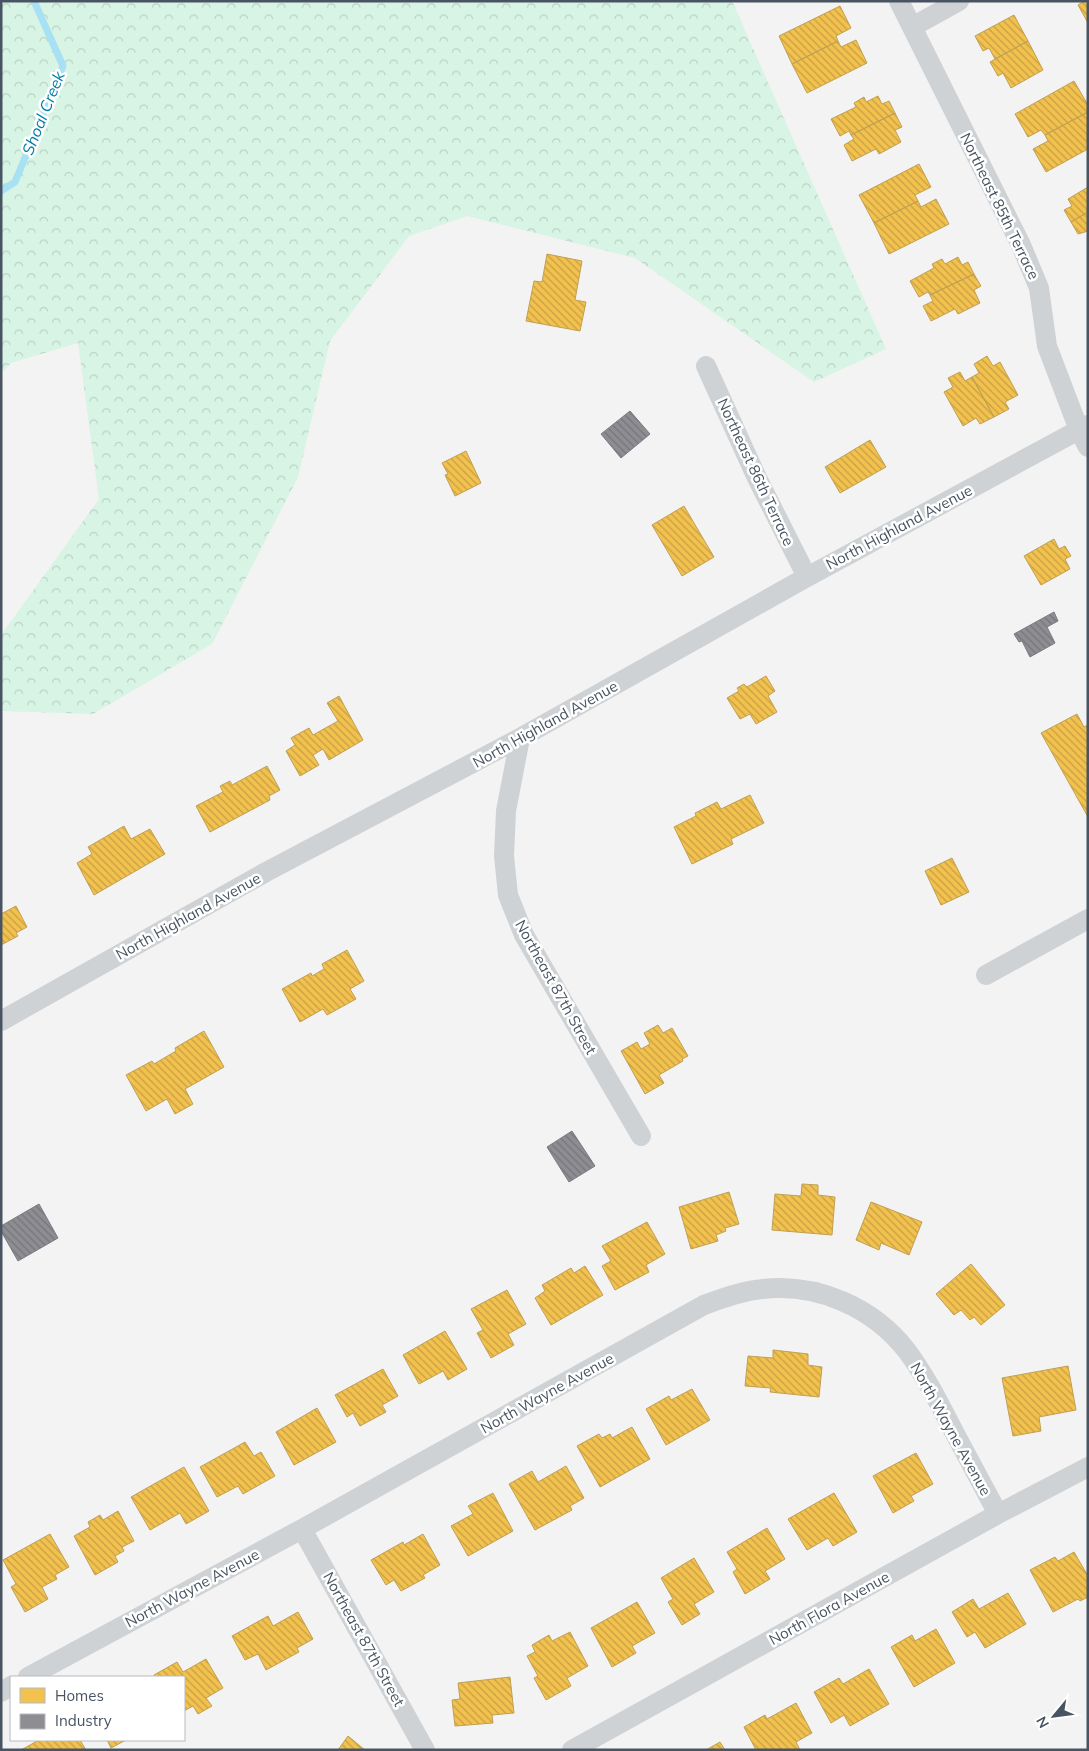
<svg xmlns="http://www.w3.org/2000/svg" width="1089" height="1751" font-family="Mulish,sans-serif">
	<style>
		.forest { fill: url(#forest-crowns) }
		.homes { fill: url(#homes-back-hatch); stroke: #bfa054 }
		.industry { fill: url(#industry-back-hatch); stroke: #787c84 }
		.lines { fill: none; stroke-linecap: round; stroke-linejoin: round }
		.stream { stroke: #a8e0f4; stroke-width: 7 }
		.minor { stroke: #cfd2d4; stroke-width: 20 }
		.labels { text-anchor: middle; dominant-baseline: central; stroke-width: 5; stroke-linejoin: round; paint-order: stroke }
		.street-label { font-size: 15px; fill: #485462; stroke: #fff }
		.water-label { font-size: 16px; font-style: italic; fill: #027eac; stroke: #fff }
	</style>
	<defs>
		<pattern id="forest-crowns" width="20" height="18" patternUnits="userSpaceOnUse" patternTransform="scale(1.25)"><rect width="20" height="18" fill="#d7f4e4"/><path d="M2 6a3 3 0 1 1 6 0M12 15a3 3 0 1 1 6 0" fill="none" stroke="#bad3c6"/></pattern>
		<pattern id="homes-back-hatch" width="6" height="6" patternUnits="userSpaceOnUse" patternTransform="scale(1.25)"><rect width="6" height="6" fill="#f2c14e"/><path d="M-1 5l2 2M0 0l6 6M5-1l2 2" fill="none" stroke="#c69f44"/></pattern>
		<pattern id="industry-back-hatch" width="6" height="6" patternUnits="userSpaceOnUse" patternTransform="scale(1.25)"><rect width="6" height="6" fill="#8d8d92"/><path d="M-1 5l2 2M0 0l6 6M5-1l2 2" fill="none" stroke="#75767b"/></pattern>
	</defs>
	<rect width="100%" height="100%" fill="#f4f3f3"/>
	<path class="forest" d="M1,1H732L886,349L814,382L635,258L467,216L409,236L330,341L298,477L212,644L93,714L1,711V635L99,499L78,343L11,363L1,374Z"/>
	<path class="homes" d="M1084,1H1088V23L1078,5Z
		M840,6L851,28L836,36L838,41L792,64L779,36Z
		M1014,15L1028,41L995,59L989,48L983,51L975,36Z
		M856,40L867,63L807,93L792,64L838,41L841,47Z
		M1028,41L1043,70L1011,88L1003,73L998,76L990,62Z
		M1074,81L1088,105V112L1045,135L1041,130L1028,137L1015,114Z
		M878,96L882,104L889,101L895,113L851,135L849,131L840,136L831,119L856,107L854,103L864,97L866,102Z
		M1088,112V149L1046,172L1033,149L1048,141L1045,135Z
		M895,113L902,127L895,130L901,142L879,154L876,149L852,161L844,145L854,139L851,135Z
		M919,164L931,187L915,195L918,201L874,223L859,195Z
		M1088,187V212L1071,222L1064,210L1072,206L1068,199Z
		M936,199L949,224L889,254L874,223L918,201L921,207Z
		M1088,212V231L1078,234L1071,222Z
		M547,254L582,261L575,300L586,302L580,331L526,321L534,281L542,282Z
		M958,257L962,265L968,262L974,274L930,295L928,292L919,297L910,281L934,268L932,264L942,259L945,264Z
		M974,274L981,286L974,290L980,303L958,314L955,309L931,321L923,306L933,301L930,295Z
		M987,356L993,366L1000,362L1018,395L1005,402L1009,409L994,417L972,377L979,373L974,364Z
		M960,372L965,381L972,377L994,417L980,424L976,418L963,426L944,392L953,387L948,378Z
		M870,440L886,467L840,493L825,467Z
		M466,451L481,483L455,496L445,475L448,474L442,463Z
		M684,506L714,557L682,576L652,525Z
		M1054,539L1059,549L1065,546L1071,556L1065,559L1070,569L1041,585L1024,556Z
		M766,676L775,691L768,696L777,712L756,724L750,714L740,719L727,698L739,691L737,688L744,684L747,687Z
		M339,696L363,740L329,760L323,749L313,755L319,765L300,776L286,751L295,745L291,738L309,728L313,735L338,721L327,703Z
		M1077,714L1084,727L1088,725V817L1041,733Z
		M267,766L280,790L269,796L270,800L210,832L196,806L223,792L220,786L230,781L232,785Z
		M750,795L764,823L731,839L733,844L692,864L674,827L696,816L695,813L717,802L721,809Z
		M124,826L131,839L150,829L165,854L94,895L77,863L92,854L88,847Z
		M952,858L969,892L941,905L925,871Z
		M16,906L27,927L16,933L18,936L1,945V914Z
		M347,950L364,981L350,989L356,999L327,1015L323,1009L300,1022L282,989L311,973L312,976L324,969L322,964Z
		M658,1025L663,1033L672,1028L688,1056L682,1059L683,1061L659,1075L664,1083L645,1094L621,1051L637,1042L641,1049L650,1044L644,1033Z
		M204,1031L224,1067L185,1089L193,1104L175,1114L167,1099L146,1111L126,1075L152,1061L154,1064L176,1051L175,1048Z
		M802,1184L818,1185V1195L835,1197L832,1235L772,1230L775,1194L801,1196Z
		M729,1192L739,1224L725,1228L726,1231L716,1235L718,1241L691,1249L679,1207Z
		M871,1202L922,1222L909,1255L881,1243L879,1250L856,1240Z
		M647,1222L665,1254L646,1265L649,1272L615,1290L602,1266L611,1261L602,1246Z
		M971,1264L1005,1305L981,1325L974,1317L970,1320L961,1310L954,1315L936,1294Z
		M585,1266L603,1295L551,1325L535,1298L545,1291L542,1285L571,1268L574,1273Z
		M507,1290L526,1324L508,1334L514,1345L491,1358L477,1333L483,1330L471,1309Z
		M445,1331L467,1369L448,1380L443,1371L419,1384L403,1355Z
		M773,1350L808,1354V1365L822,1367L819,1397L770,1392L771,1388L745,1386L748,1356L773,1358Z
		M1068,1366L1076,1410L1039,1417L1041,1431L1013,1436L1002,1378Z
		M383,1369L398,1396L382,1405L386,1412L360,1426L353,1413L347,1417L335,1395Z
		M692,1389L710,1420L666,1445L646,1409L669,1396L671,1400Z
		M317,1408L336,1442L294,1465L276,1432Z
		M632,1427L650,1459L600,1487L577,1446L599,1434L602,1438L610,1434L612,1438Z
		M245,1442L254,1456L261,1452L275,1476L243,1494L238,1486L217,1497L200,1467Z
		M916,1453L933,1484L911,1496L914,1501L893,1513L873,1476Z
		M566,1466L584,1498L570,1506L572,1510L535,1530L509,1484L532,1471L538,1482Z
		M184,1467L209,1511L186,1524L180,1513L150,1530L131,1497Z
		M493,1493L513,1531L468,1556L451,1526L473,1514L468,1506Z
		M834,1493L857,1532L833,1546L828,1538L807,1550L788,1519Z
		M118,1511L134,1541L122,1547L124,1551L115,1556L118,1562L95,1575L74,1536L90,1527L88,1522L100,1515L103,1520Z
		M767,1528L785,1559L765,1571L770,1579L745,1594L733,1572L737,1569L727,1552Z
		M50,1534L69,1567L55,1575L57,1579L42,1587L48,1599L25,1612L11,1587L16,1584L3,1560Z
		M423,1534L440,1565L423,1575L425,1578L401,1591L394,1580L386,1585L371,1560L403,1542L404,1545Z
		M1074,1552L1088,1576V1597L1080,1601L1078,1599L1053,1612L1030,1570L1055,1557L1058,1561Z
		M694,1558L714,1592L694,1604L700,1614L682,1625L668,1602L673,1599L661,1578Z
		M1008,1593L1026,1624L985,1648L975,1632L967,1637L952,1612L973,1599L979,1609Z
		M637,1602L655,1633L632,1646L636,1653L612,1667L591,1628Z
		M298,1612L313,1639L297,1648L299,1652L266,1670L258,1654L245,1660L232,1636L268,1616L273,1626Z
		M936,1629L955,1663L914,1687L891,1647L912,1635L915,1641Z
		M570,1632L588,1666L567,1678L571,1686L546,1700L534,1678L538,1676L527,1656L535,1652L532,1645L549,1635L552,1641Z
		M206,1659L223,1688L206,1698L212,1706L198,1714L193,1706L184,1711V1677H155L154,1675L177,1662L183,1672Z
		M869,1669L889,1704L850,1726L844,1715L831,1723L814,1692L839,1678L843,1684Z
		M510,1677L514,1713L492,1715L493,1723L455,1726L452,1700L460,1699L458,1683Z
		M796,1703L812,1733L796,1742L800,1750H756L744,1727L765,1715L767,1719Z
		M348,1736L365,1750H338Z
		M39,1740H80L86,1750H21Z
		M107,1740H126L111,1748Z
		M720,1742L725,1750H706Z"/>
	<path class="industry" d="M630,411L650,434L621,458L601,434Z
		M1054,612L1058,621L1047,627L1055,643L1030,657L1022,641L1019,642L1014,634Z
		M572,1131L595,1166L569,1182L547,1147Z
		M39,1204L58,1238L18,1261L1,1231V1226Z"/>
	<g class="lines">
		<path class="stream" d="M1,191L15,182L63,66L34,1"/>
		<path class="minor" d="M899,1L1021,245L1039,288L1047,346L1079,430L1088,447
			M912,27L959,1
			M706,366L757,478L807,577
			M520,738L506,811L504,856L508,895L524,935L641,1136
			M986,975L1088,919
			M1,1021L266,872L520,738L807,577L1088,425
			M302,1529L425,1750
			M28,1677L302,1529L704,1305C723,1298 742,1291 763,1289C817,1283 873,1307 907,1351C925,1375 939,1403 953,1430C968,1458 983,1486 998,1514
			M1,1692L11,1686
			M572,1750L998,1514L1088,1467"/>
	</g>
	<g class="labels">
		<g class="street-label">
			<text transform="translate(1000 206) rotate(64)">Northeast 85th Terrace</text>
			<text transform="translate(756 472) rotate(65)">Northeast 86th Terrace</text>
			<text transform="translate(899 527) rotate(-28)">North Highland Avenue</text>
			<text transform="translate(545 724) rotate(-29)">North Highland Avenue</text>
			<text transform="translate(188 916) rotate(-29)">North Highland Avenue</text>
			<text transform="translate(556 987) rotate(61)">Northeast 87th Street</text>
			<text transform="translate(547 1393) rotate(-29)">North Wayne Avenue</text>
			<text transform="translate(951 1429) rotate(61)">North Wayne Avenue</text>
			<text transform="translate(192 1588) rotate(-28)">North Wayne Avenue</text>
			<text transform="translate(829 1608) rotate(-29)">North Flora Avenue</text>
			<text transform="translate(364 1639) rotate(61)">Northeast 87th Street</text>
		</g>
		<g class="water-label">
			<text transform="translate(43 113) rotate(-68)">Shoal Creek</text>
		</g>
	</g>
	<rect width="1089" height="1751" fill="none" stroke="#485462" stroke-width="5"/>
	<rect x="10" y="1676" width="175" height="65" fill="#ffffff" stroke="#b6bbc0"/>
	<rect x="20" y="1688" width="25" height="15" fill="#f2c14e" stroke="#b6bbc0"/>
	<text x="55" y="1701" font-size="15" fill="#485462">Homes</text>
	<rect x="20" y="1714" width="25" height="15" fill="#8d8d92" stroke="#b6bbc0"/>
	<text x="55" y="1726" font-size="15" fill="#485462">Industry</text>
	<g transform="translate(1054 1716) rotate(241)" stroke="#ffffff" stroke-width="4" paint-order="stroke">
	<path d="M0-4L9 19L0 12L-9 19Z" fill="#485462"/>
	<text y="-8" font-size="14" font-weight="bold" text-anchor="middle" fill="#485462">N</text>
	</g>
</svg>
